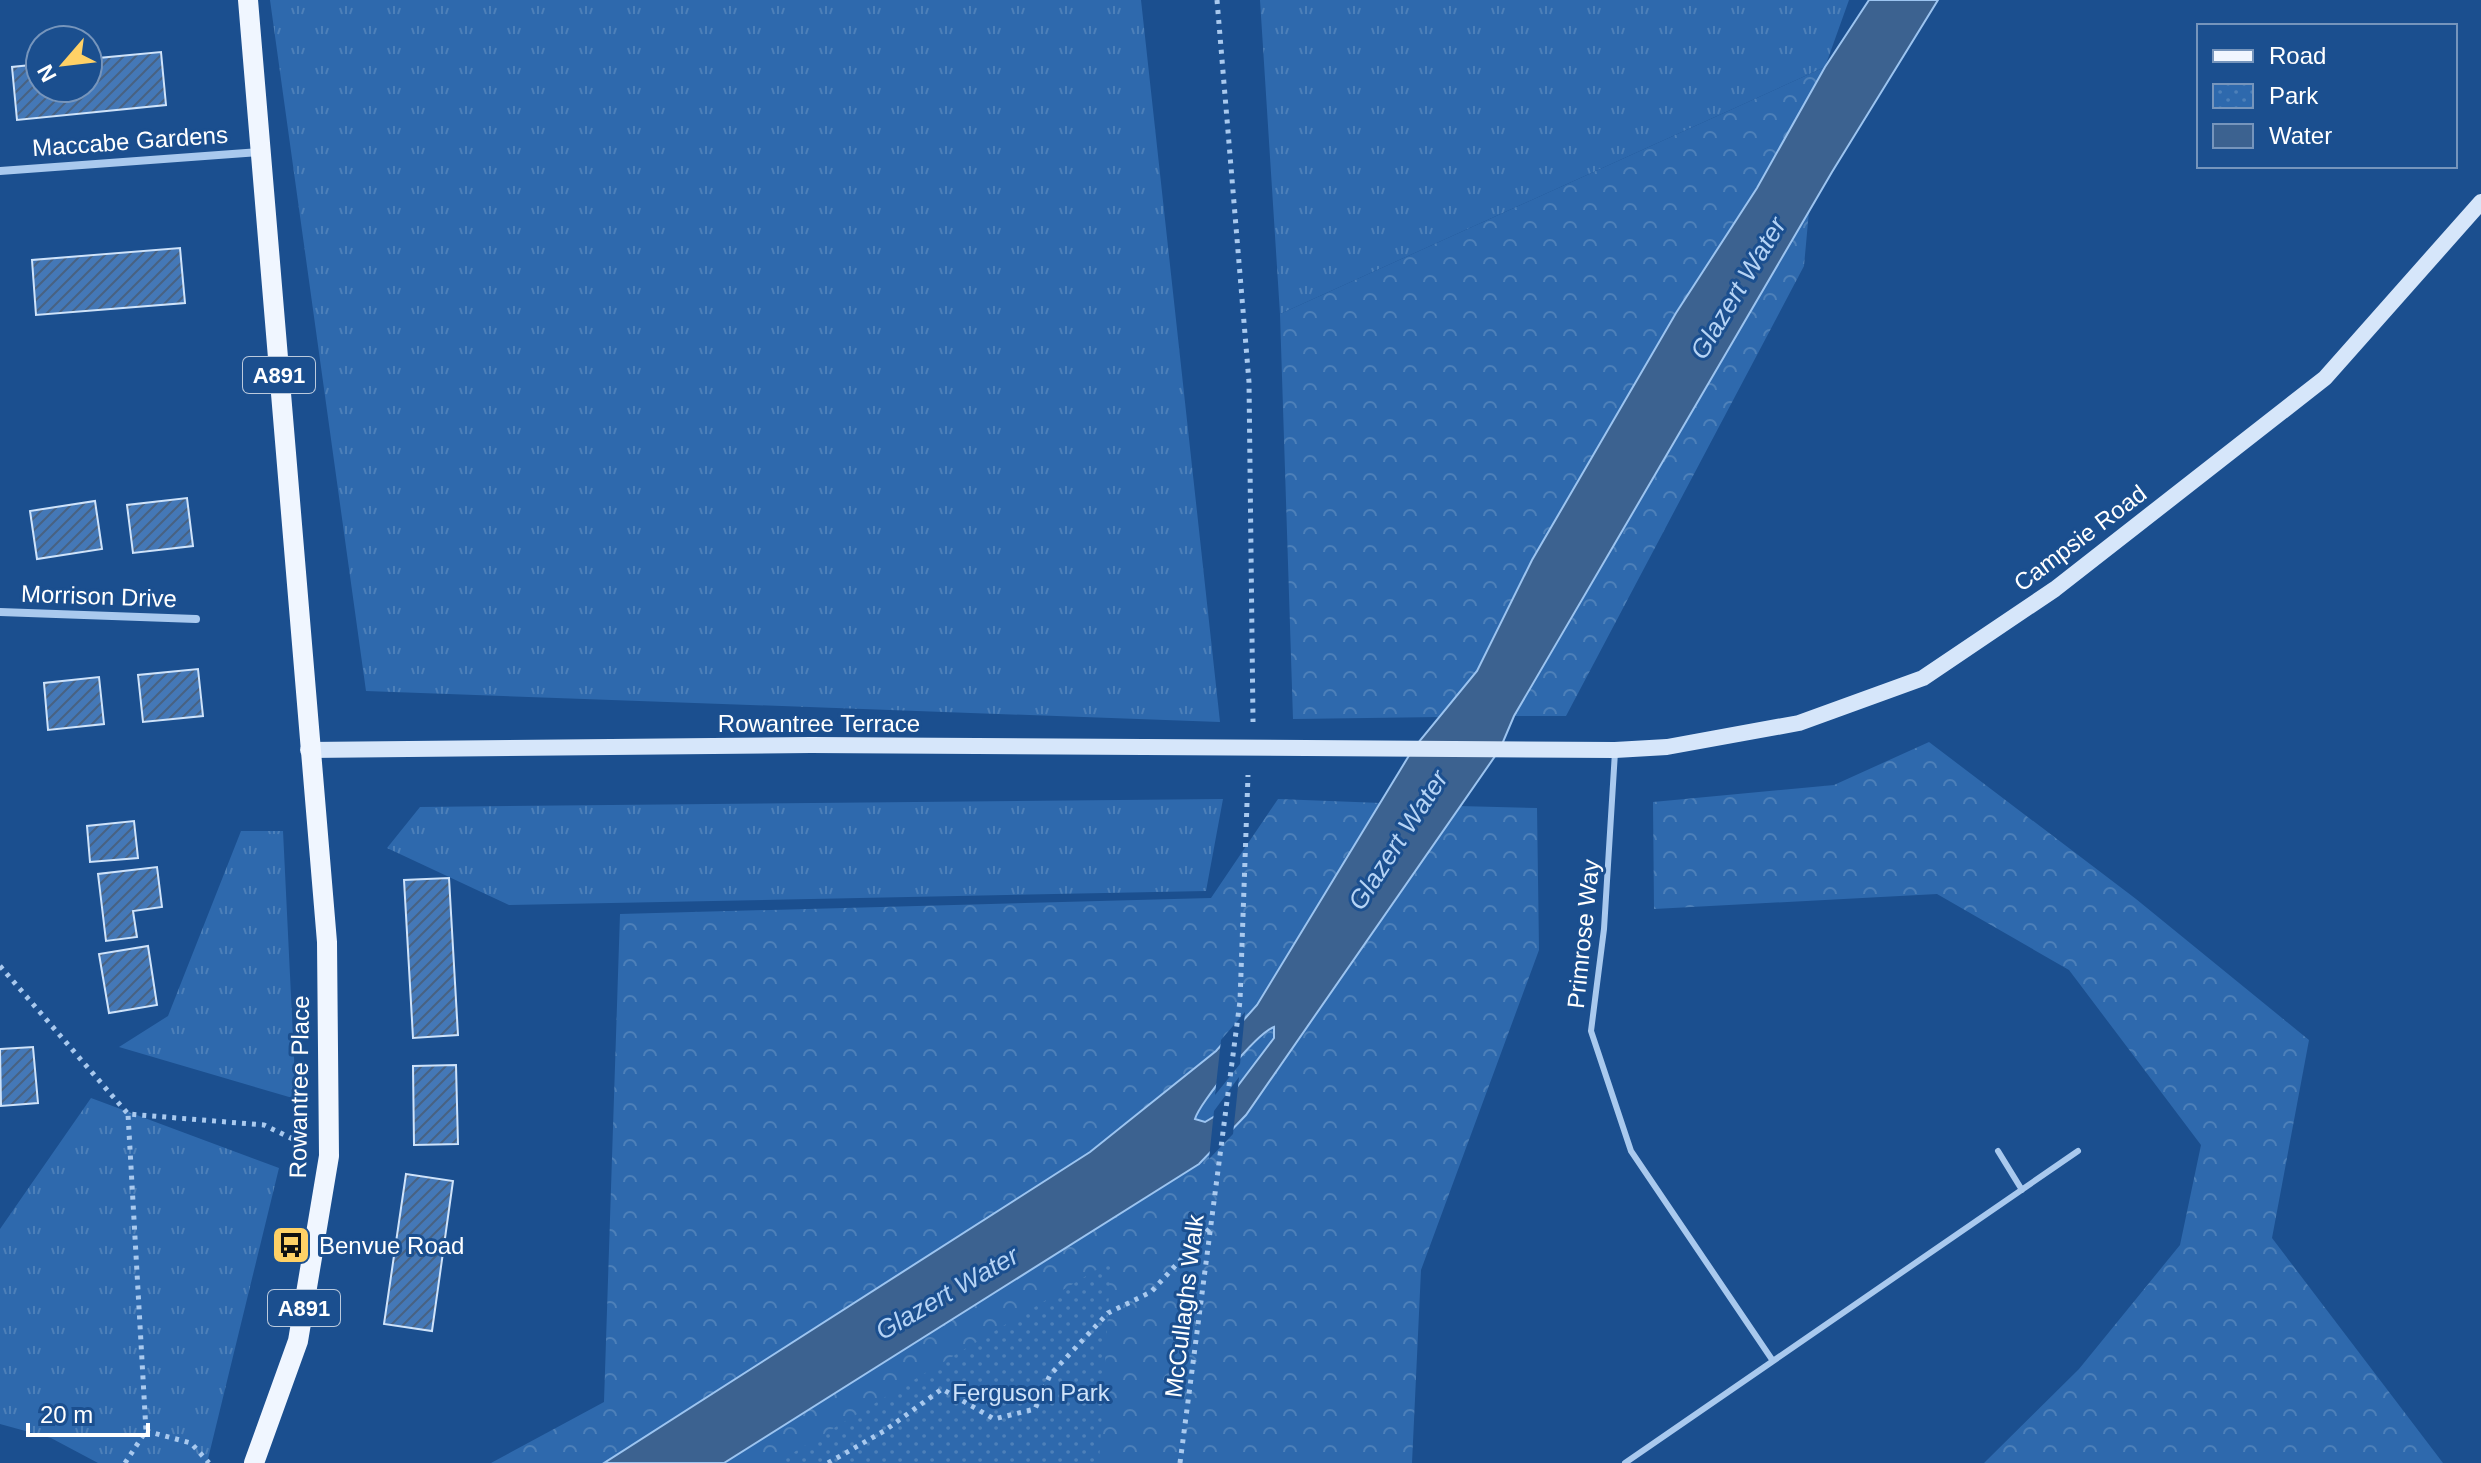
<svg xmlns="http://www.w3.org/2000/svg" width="2481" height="1463" font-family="Arial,sans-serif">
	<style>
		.grass { fill: url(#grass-tufts) }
		.forest { fill: url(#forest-crowns) }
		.park { fill: url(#park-dots) }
		.water { fill: #3c6290; stroke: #9cc4f0; stroke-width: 2; fill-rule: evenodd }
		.pier { fill: #1b4f8f }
		.building { fill: url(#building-hatch); stroke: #cfe3fa; stroke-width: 2 }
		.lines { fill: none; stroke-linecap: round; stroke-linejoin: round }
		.path { stroke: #a9c9ee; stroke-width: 5; stroke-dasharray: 4 6; stroke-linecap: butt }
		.lane { stroke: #a9c9ee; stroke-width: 6 }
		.street { stroke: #a9c9ee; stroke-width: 8 }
		.secondary { stroke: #d6e6fa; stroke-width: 16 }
		.primary { stroke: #f0f6ff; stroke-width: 20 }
		.labels { text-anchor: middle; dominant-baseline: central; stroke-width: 6; stroke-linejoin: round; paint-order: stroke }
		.shield { fill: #1b4f8f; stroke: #bbcadd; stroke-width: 2 }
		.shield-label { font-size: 22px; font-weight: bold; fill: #fff }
		.street-label { font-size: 24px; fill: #fff; stroke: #1b4f8f }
		.poi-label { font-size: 24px; fill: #fff; stroke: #1b4f8f; text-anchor: start }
		.park-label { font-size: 24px; fill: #cfe3fa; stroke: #1b4f8f }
		.water-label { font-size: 26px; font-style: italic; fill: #b5d3f5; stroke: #1b4f8f }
	</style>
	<defs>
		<pattern id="grass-tufts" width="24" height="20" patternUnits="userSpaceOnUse" patternTransform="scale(2)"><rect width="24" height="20" fill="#2e69ad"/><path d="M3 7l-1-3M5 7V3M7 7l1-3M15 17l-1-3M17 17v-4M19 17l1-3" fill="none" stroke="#4d80b9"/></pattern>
		<pattern id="forest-crowns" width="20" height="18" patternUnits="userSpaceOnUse" patternTransform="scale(2)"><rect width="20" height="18" fill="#2e69ad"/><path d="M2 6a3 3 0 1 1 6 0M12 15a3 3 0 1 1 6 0" fill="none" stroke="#4d80b9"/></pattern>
		<pattern id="park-dots" width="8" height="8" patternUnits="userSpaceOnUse" patternTransform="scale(2)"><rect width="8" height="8" fill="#2e69ad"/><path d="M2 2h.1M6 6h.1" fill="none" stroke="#4d80b9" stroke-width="1.8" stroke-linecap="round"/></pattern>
		<pattern id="building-hatch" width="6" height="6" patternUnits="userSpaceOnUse" patternTransform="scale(2)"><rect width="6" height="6" fill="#4478b7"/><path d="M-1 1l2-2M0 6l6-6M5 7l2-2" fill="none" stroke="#486282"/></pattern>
	</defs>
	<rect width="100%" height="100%" fill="#1b4f8f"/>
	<path class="grass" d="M270,0H1141L1220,722L366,691Z
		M1260,0H1849L1825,67L1280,314Z
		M1223,799L1206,891L509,905L387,848L420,807Z
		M241,831H283L296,1099L119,1047L168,1016Z
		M91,1098L279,1168L207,1463H98L51,1438L0,1424V1229Z"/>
	<path class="forest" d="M1825,67L1757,188L1676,313L1532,560L1477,671L1441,717L1293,719L1280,314Z
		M1809,211L1804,266L1566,716H1514Z
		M1929,742L2136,899L2309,1040L2272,1238L2443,1463H1984L2079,1369L2180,1245L2201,1145L2069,970L1937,894L1654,909L1653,802L1834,785Z
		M1278,799L1381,803L1257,1005L1216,1051L1090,1152L604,1463H491L604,1402L620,914L1211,898Z
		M1458,806L1537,808L1539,950L1421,1270L1412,1463H724L1199,1163L1246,1115Z
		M1274,1027V1038L1215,1116L1205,1122L1194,1119C1201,1101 1256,1034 1274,1027Z"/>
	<path class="park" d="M1111,1261L1099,1463H776Z"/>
	<path class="water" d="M1869,0H1938L1832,172L1514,716L1500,749L1246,1115L1199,1164L724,1463H604L1090,1152L1216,1051L1257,1005L1413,749L1477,671L1532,560L1676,313L1757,188L1825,67ZM1274,1027V1038L1215,1116L1205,1122L1195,1119C1199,1103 1257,1033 1274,1027Z"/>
	<path class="pier" d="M1245,1012L1240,1064L1215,1095L1221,1040Z
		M1239,1077L1233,1134L1209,1159L1214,1111Z"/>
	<path class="building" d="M161,52L166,105L17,120L12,67L40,64V88H88V59Z
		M180,248L185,303L36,315L32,260Z
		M187,498L193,546L133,553L127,505Z
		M95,501L102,549L37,559L30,511Z
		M198,669L203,716L143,722L138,675Z
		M99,677L104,724L48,730L44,683Z
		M134,821L138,858L90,862L87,826Z
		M157,867L162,907L133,911L137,937L106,941L98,874Z
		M449,878L458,1035L413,1038L404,880Z
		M148,946L157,1005L109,1013L99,954Z
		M33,1047L38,1103L1,1106L0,1049Z
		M456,1065L458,1144L414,1145L413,1066Z
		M406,1174L453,1181L432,1331L384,1324Z"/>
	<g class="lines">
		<path class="path" d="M1217,0L1249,382L1253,722
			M0,966L128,1114L264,1125L299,1142
			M146,1431L191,1443L209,1463
			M125,1463L146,1431L128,1114
			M828,1463L884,1431L942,1389L994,1419L1035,1409L1050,1375L1108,1313L1151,1292L1212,1226
			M1180,1463L1240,1001L1248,775"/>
		<path class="lane" d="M1615,752L1604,929L1591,1031L1631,1151L1773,1361
			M1998,1151L2022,1190
			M1625,1463L2078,1151"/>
		<path class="street" d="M0,171L261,152
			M0,612L196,619"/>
		<path class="secondary" d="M308,750L811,745L1615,750L1667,747L1799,723L1923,678L2055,589L2325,378L2481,202"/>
		<path class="primary" d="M248,0L327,942L329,1156L298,1341L254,1463"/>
	</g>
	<defs>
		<g id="bus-square" transform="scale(2)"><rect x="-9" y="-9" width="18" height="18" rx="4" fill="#ffd166" stroke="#1b4f8f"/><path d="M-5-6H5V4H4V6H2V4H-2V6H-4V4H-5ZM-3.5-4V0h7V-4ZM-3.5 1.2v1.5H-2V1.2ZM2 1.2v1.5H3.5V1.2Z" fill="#111"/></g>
	</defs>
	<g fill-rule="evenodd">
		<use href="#bus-square" x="291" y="1245"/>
	</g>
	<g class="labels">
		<g class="shield">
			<rect x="243" y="357" width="72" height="36" rx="6"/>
			<rect x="268" y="1290" width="72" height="36" rx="6"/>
		</g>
		<g class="shield-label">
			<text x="279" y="375">A891</text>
			<text x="304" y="1308">A891</text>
		</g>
		<g class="street-label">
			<text transform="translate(130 141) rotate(-4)">Maccabe Gardens</text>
			<text transform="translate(2080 538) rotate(-37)">Campsie Road</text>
			<text transform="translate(99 596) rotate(2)">Morrison Drive</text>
			<text x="819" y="723">Rowantree Terrace</text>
			<text transform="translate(1583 934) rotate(-84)">Primrose Way</text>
			<text transform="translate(299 1087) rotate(-89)">Rowantree Place</text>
			<text transform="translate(1184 1306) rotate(-83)">McCullaghs Walk</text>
		</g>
		<g class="poi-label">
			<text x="319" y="1245">Benvue Road</text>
		</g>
		<g class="park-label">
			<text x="1031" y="1392">Ferguson Park</text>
		</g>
		<g class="water-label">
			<text transform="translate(1738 288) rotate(-59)">Glazert Water</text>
			<text transform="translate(1398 840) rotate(-57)">Glazert Water</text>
			<text transform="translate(947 1293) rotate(-30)">Glazert Water</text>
		</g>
	</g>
	<rect x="2197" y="24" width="260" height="144" fill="#1b4f8f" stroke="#7695bc" stroke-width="2"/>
	<rect x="2213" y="50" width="40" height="12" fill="#f0f6ff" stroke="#7695bc" stroke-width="2"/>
	<text x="2269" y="64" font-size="24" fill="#ffffff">Road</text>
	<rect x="2213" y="84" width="40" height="24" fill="url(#park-dots)" stroke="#7695bc" stroke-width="2"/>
	<text x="2269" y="104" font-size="24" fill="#ffffff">Park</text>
	<rect x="2213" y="124" width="40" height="24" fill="#3c6290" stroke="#7695bc" stroke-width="2"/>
	<text x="2269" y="144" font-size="24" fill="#ffffff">Water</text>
	<g transform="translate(64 64) rotate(242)"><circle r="38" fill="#1b4f8f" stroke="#7695bc" stroke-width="2"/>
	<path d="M0-6L14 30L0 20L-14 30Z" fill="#ffd166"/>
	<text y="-12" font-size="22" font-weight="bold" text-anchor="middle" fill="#ffffff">N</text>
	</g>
	<path d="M28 1423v12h120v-12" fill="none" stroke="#ffffff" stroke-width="4"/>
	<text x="40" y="1423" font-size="24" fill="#ffffff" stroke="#1b4f8f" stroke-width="6" paint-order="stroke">20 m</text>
</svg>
